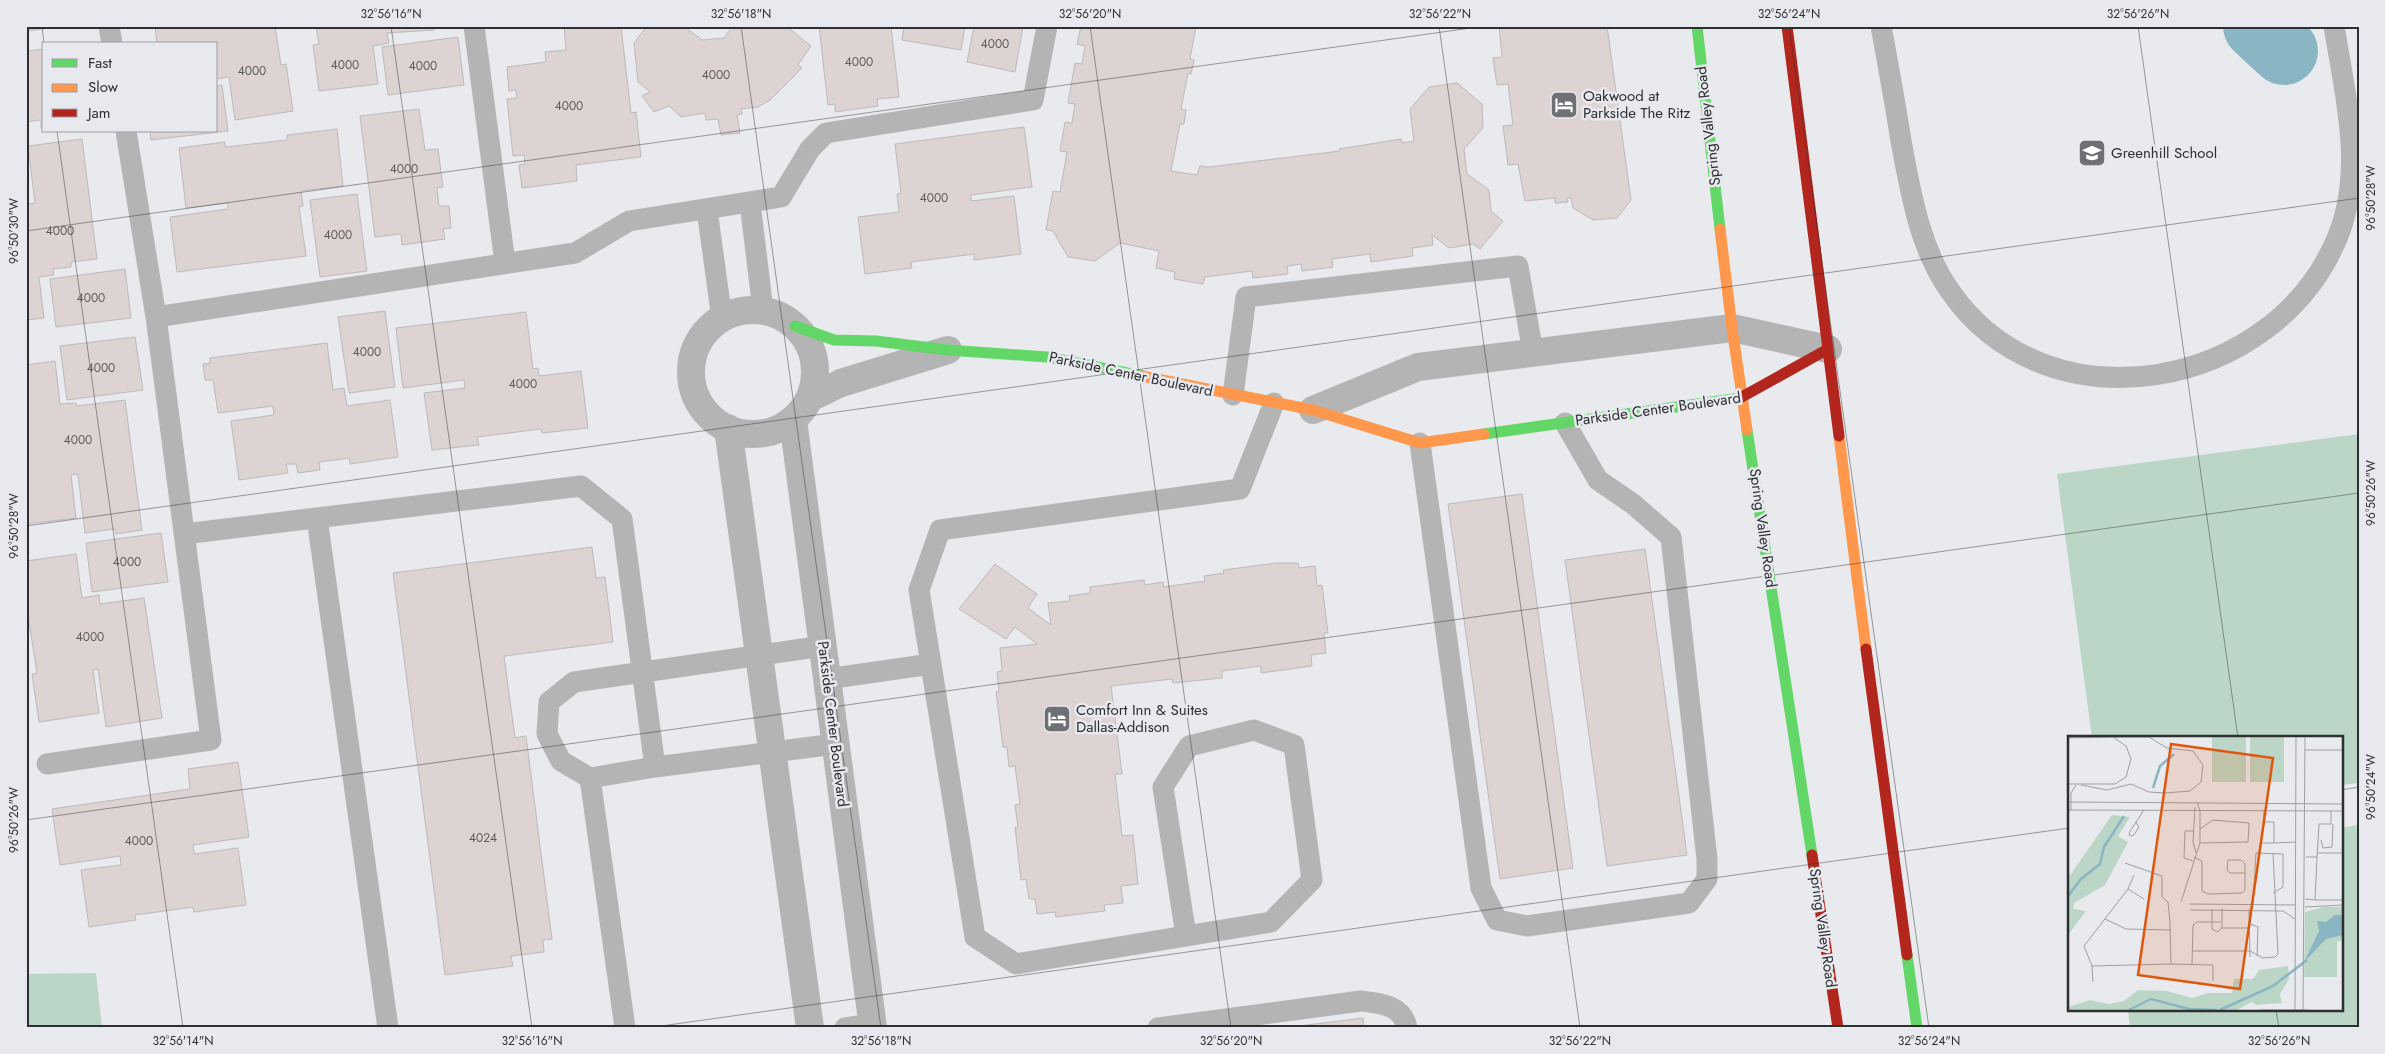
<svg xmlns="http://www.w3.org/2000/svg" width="2385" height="1054" font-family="Jost,sans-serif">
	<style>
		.green { fill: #bbd6c6 }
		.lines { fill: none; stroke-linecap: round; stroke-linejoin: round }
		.river { stroke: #8ab5c3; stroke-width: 68 }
		.building { fill: #ddd3d2; stroke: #bbbabc }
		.lane { stroke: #b4b4b5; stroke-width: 21 }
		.street { stroke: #b4b4b5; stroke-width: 28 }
		.fast { stroke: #63d668; stroke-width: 11 }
		.slow { stroke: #ff974d; stroke-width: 11 }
		.jam { stroke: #b3261e; stroke-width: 11 }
		.ticks { fill: none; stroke: #2e2f31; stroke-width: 1; stroke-opacity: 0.45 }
		.labels { text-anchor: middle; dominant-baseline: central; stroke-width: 5; stroke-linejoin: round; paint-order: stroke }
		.number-label { font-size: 12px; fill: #5c5a5b }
		.poi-label { font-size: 15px; fill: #2e2f31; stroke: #e8e9ef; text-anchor: start }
		.street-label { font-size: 15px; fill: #2e2f31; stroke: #e8e9ef }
		.inset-river { fill: none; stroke: #8ab5c3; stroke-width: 2.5 }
		.inset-road { fill: none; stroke: #9e9fa2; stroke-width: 1 }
		.view { fill: #df570e; fill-opacity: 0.15; stroke: #df570e; stroke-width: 2.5 }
		.inset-edge { fill: none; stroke: #2e2f31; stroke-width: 2.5 }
		.neatline { fill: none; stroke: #2e2f31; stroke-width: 2 }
		.ticks-label { font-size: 12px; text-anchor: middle; fill: #2e2f31 }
	</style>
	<rect width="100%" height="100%" fill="#e9eaee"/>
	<path class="green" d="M2359,434V783L2341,785V738H2092L2057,474Z
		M2359,825V1028H2130L2128,1010H2341V828Z
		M96,973L102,1028H26V974Z"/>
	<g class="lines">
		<path class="river" d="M2257,26L2284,51"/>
	</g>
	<path class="building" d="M26,26H67L26,31Z
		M155,26H275L281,65L286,64L293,111L235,120L229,77L216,79V44H157Z
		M316,26H434V30L387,33L389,43L373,46L378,84L319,91L313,45L319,44Z
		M564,26H621L631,113L636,112L641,157L576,165L577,181L522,188L519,165L525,164L524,155L513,156L507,99L517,98L516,90L509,91L507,67L546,62L545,52L566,50Z
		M647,26H684L702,40L724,38L733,26H786L811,46L798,65L802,68L770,100L758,107L741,109L742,114L737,115L740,133L721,135L718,119L706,120L705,113L681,117L669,106L654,112L642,96L650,92L638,82L634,43Z
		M819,26H891L899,97L877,99L878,106L835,112V104L828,105Z
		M904,26H965L961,50L902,40Z
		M974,26H1023L1015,72L967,62Z
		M1081,26H1196L1190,59L1194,60L1191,74L1188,73L1181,109L1186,110L1184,124H1180L1171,171L1197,175L1200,166L1209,167L1340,151L1339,149L1401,139L1402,143L1414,141L1410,109L1429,87L1457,83L1482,104L1483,128L1464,149L1467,174L1489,190L1491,211L1503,221L1480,249L1473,244L1449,248L1432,235L1433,245L1412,248L1413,256L1371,262L1370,254L1332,259L1333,267L1302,271L1301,264L1287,266L1288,274L1253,278L1252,271L1205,277L1203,284L1174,279L1175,272L1156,268L1159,251L1120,243L1095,261L1068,257L1053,231L1046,230L1053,191L1060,192L1067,152L1060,151L1065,122L1072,123L1075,104L1068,103L1075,63L1082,64L1085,46L1077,44Z
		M1499,26H1607L1631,200L1617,218L1593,220L1573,208L1571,198H1567L1568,202L1555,203V198L1525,201L1518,164L1508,165L1503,126L1513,125L1508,84L1497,85L1493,58L1502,57Z
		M458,37L464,85L388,95L382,47Z
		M44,49V128H41V120L26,122V51Z
		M222,85L228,131L151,140L150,131H216V86Z
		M419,109L425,150L438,149L443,187L437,188L439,206H449L451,228L443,229L445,239L402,245L401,234L375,237L360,116Z
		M1024,127L1032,187L971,195V201L1014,196L1021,254L974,260V254L911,262L912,268L865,274L858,217L899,212L897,194L901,193L895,144Z
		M337,129L343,186L301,191L303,206L299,207L306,256L177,272L170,217L228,209V203L186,208L179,148L225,142V147L287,140V135Z
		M82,139L97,259L71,262V267L53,269L54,275L39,277L44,318L26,320V192L28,204L35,203L28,146Z
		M357,194L367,271L320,277L310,200Z
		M125,269L131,318L56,327L50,279Z
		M385,311L395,387L349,393L338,317Z
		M526,312L533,369L538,368L539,376L581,371L588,428L542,433L541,429L477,437L479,445L432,450L424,393L465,388L464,380L403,388L396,328Z
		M135,337L143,390L67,400L60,346Z
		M327,343L333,390L344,388L347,406L390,400L398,457L350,464L349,458L319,462L320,470L298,473L296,464H286L288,473L239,480L231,421L274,415L273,406L218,413L213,380H205L203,364L210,363V358Z
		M55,361L60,404L76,403L77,406L125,400L142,530L116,534L115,529L85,533L78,474L71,475L76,518L26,524V365Z
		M1522,494L1573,868L1500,879L1448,504Z
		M161,533L168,582L92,592L86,543Z
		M592,547L596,578L605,577L613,642L504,656L515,738L526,736L552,939L543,940L544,952L511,956L513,966L445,975L393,573Z
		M1645,549L1687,855L1607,866L1565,560Z
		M76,554L82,598L99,595L100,604L144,598L162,718L106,727L98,669L93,670L99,713L39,722L32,674L37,673L26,603V561Z
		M1277,563H1298L1299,568L1315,566L1317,586L1322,585L1328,633H1324L1326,653L1311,655L1312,666L1261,673V666L1222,671V678L1173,683L1172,679L1111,686L1122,774H1115L1122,836L1133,835L1138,884L1121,886L1123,903L1104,905L1105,911L1056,917L1055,912L1037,914L1035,899H1029L1026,879L1021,880L1015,827H1018L1015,805L1020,804L1015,766L1009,767L1007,747H1003L996,692L999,691L997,672L1002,671L1000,648L1037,644L1015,627L1006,639L959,609L995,564L1037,594L1028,608L1051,625L1048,603L1070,601L1069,596L1090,593V587L1144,580L1145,585L1163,582L1164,587L1205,581L1204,576L1224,573L1223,570Z
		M238,762L249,837L193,845L194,854L238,848L246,905L194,912L193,907L135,915L136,920L89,927L81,870L121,865L120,856L60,865L52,809L190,789L188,769Z
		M1363,1018L1364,1028H1283Z"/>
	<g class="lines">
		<path class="lane" d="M109,26L112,44
			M474,26L505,263
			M1881,26C1888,64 1895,102 1901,141C1911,193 1919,247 1950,291C2048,433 2276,390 2338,236C2365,169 2345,95 2334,26
			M126,131L156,317L575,253L629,221L781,197L810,149L826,133L1033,100L1047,26
			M750,203L763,310
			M707,210L722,319
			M1233,395L1246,297L1518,266L1533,353
			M1420,443L1481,888L1497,920L1527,926L1689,903L1707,879V859L1671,537L1633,504L1598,480L1565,423
			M317,518L388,1028
			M184,534L581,486L622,519L655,767
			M823,646L574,682L549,702L547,734L561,761L590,778L655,767L835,744
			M827,679L931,664
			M47,764L211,740L156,317
			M590,778L625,1028
			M1186,936L1163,787L1189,746L1254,730L1294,745L1312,880L1271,922L1016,964L975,937L919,590L940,530L1240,489L1274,403
			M845,1028L872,1024
			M1158,1028L1361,1001C1380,1003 1403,1005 1407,1028"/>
		<path class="street" d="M691 372a62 62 0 1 1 124 0a62 62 0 1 1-124 0Z
			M810,398L841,383L948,350
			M1313,410L1418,367L1732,328L1828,349
			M793,420L873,1028
			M728,428L810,1028"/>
		<path class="fast" d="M1697,26L1720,229
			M795,326L834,340L876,341L948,350L1047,357L1142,376
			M1747,430L1812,855
			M1484,434L1740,398
			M1907,955L1917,1028"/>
		<path class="slow" d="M1720,229L1732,328L1747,430
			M1142,376L1313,410L1420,443L1484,434
			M1839,436L1866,649"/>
		<path class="jam" d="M1787,26L1839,436
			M1740,398L1828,349
			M1866,649L1907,955
			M1812,855L1838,1028"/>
	</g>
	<path class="ticks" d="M42,26L44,44M391,26L532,1028M741,26L881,1028M1090,26L1231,1028M1439,26L1580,1028M1789,26L1929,1028M2138,26L2238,738M57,131L183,1028M26,231L1485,26M26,526L2359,198M2341,790L2359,787M26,820L2359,493M2276,1010L2279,1028M647,1028L2069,828"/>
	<defs>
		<g id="hotel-square" transform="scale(1.4375)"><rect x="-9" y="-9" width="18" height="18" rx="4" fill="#6f7073" stroke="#e8e9ef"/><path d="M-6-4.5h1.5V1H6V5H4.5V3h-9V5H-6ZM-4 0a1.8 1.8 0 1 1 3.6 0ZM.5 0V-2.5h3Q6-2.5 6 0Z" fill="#fff"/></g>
		<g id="school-square" transform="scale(1.4375)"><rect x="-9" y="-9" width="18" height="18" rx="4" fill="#6f7073" stroke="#e8e9ef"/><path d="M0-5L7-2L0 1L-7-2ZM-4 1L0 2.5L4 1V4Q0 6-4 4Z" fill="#fff"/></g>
	</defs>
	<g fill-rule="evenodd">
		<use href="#hotel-square" x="1564" y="105"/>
		<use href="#school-square" x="2092" y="153"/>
		<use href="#hotel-square" x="1057" y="719"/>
	</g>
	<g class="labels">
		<g class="number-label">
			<text x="995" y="44">4000</text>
			<text x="859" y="62">4000</text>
			<text x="345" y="65">4000</text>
			<text x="423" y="66">4000</text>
			<text x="252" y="71">4000</text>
			<text x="716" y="75">4000</text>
			<text x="569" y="106">4000</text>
			<text x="404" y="169">4000</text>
			<text x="934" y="198">4000</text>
			<text x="60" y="231">4000</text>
			<text x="338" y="235">4000</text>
			<text x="91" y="298">4000</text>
			<text x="367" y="352">4000</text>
			<text x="101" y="368">4000</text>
			<text x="523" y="384">4000</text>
			<text x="78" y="440">4000</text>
			<text x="127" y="562">4000</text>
			<text x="90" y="637">4000</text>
			<text x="483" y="838">4024</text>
			<text x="139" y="841">4000</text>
		</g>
		<g class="poi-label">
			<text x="1583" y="96">Oakwood at<tspan x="1583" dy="17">Parkside The Ritz</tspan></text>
			<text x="2111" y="153">Greenhill School</text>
			<text x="1076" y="710">Comfort Inn &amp; Suites<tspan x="1076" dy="17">Dallas-Addison</tspan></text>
		</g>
		<g class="street-label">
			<text transform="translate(1708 126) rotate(-97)">Spring Valley Road</text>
			<text transform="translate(1131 374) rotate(12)">Parkside Center Boulevard</text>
			<text transform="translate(1658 409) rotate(-8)">Parkside Center Boulevard</text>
			<text transform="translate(1763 528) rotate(82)">Spring Valley Road</text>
			<text transform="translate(833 724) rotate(83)">Parkside Center Boulevard</text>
			<text transform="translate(1823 928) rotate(82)">Spring Valley Road</text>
		</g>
	</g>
	<g transform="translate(2068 736)">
		<rect width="275" height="275" fill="#e9eaee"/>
		<path d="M144,1H178V46H144ZM182,1H216V46H182ZM44,79L62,81L50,100L60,106L37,149L6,167L5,173L18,175L0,199V142ZM255,171H275V205H269V241H236L237,176ZM220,230L221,243L212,258L214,267L188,269L184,266L169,274H0V271L22,264L41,268L56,265L70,254L99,255L124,262L140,257H164L166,243H185L191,234Z" fill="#bbd6c6"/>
		<path d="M267,179H275V199L258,203L236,226L251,195L249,185L258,186Z" fill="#8ab5c3"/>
		<path class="inset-river" d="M85,52L92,30L106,18M0,160L13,143L32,128L36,111L56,80M61,274L83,263L121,273L149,274M152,274L205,250L239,224"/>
		<path class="inset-road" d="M0,2L45,1L58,10L63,23L58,41L47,48H0M237,14H275M13,49L39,54L63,48L81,56L97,57L122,55L133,46L135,29L125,15L99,12L81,1H45M0,66L275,68M127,71L125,106L128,117M0,74L275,75M3,74V57L8,49M196,75V86H206V107L228,106M68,86L71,91L66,99L62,100L61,97L68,86L76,74M196,86L193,107H206M125,95H117L116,122L125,125M253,104L255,112L264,111L265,88M132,107L180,106L181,87L145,84L132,93M250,117H275M126,121L134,125V155L140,158L174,157L177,154V128L173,124H160L159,134L162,137H177M238,121H249L251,88H263V75M57,127L94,140V161L100,166L102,187L103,228L24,230L16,210L60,153L66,139M60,153L76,163M237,163L247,164L249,121M247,164H275M113,166L132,107V75L129,66M122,168L227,169M185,168L188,117L215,118V151L205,157M237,171L275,169M144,173V193L149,196L154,192V172M181,173L182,221M122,174L215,175L227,183M37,183L58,193L102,194M182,188L190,191L189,220M154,192H182M125,215H182L195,222L207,221L210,218L205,117M103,228L145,229V245M124,228L125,189L129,186H153M24,230L25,246M191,274H240M227,274L228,1M235,274L237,1"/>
		<path class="view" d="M103,8L205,22L172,253L70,239Z"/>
		<rect width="275" height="275" class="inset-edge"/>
	</g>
	<rect width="2385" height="1054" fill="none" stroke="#e8e9ef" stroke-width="55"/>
	<rect x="42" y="42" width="175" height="90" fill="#e8e9ef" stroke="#9e9fa3"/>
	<rect x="52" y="59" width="25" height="8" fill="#63d668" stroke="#9e9fa3"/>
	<text x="88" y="68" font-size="15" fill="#2e2f31">Fast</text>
	<rect x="52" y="84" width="25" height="8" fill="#ff974d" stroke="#9e9fa3"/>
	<text x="88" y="92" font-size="15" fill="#2e2f31">Slow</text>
	<rect x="52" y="109" width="25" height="8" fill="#b3261e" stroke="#9e9fa3"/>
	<text x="88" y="118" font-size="15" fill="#2e2f31">Jam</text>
	<rect x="28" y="28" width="2330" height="998" class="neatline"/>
	<g class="ticks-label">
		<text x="391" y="18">32°56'16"N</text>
		<text x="741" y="18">32°56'18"N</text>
		<text x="1090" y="18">32°56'20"N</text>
		<text x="1440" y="18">32°56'22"N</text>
		<text x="1789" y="18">32°56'24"N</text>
		<text x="2138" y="18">32°56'26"N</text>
		<text transform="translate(2371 198) rotate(-90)" y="4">96°50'28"W</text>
		<text transform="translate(14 231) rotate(-90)" y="4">96°50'30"W</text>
		<text transform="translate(2371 493) rotate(-90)" y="4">96°50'26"W</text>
		<text transform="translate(14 526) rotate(-90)" y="4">96°50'28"W</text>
		<text transform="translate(2371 787) rotate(-90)" y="4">96°50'24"W</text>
		<text transform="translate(14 820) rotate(-90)" y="4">96°50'26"W</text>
		<text x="183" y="1045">32°56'14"N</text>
		<text x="532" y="1045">32°56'16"N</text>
		<text x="881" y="1045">32°56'18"N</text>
		<text x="1231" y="1045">32°56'20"N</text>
		<text x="1580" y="1045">32°56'22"N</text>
		<text x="1929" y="1045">32°56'24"N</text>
		<text x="2279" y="1045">32°56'26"N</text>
	</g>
</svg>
